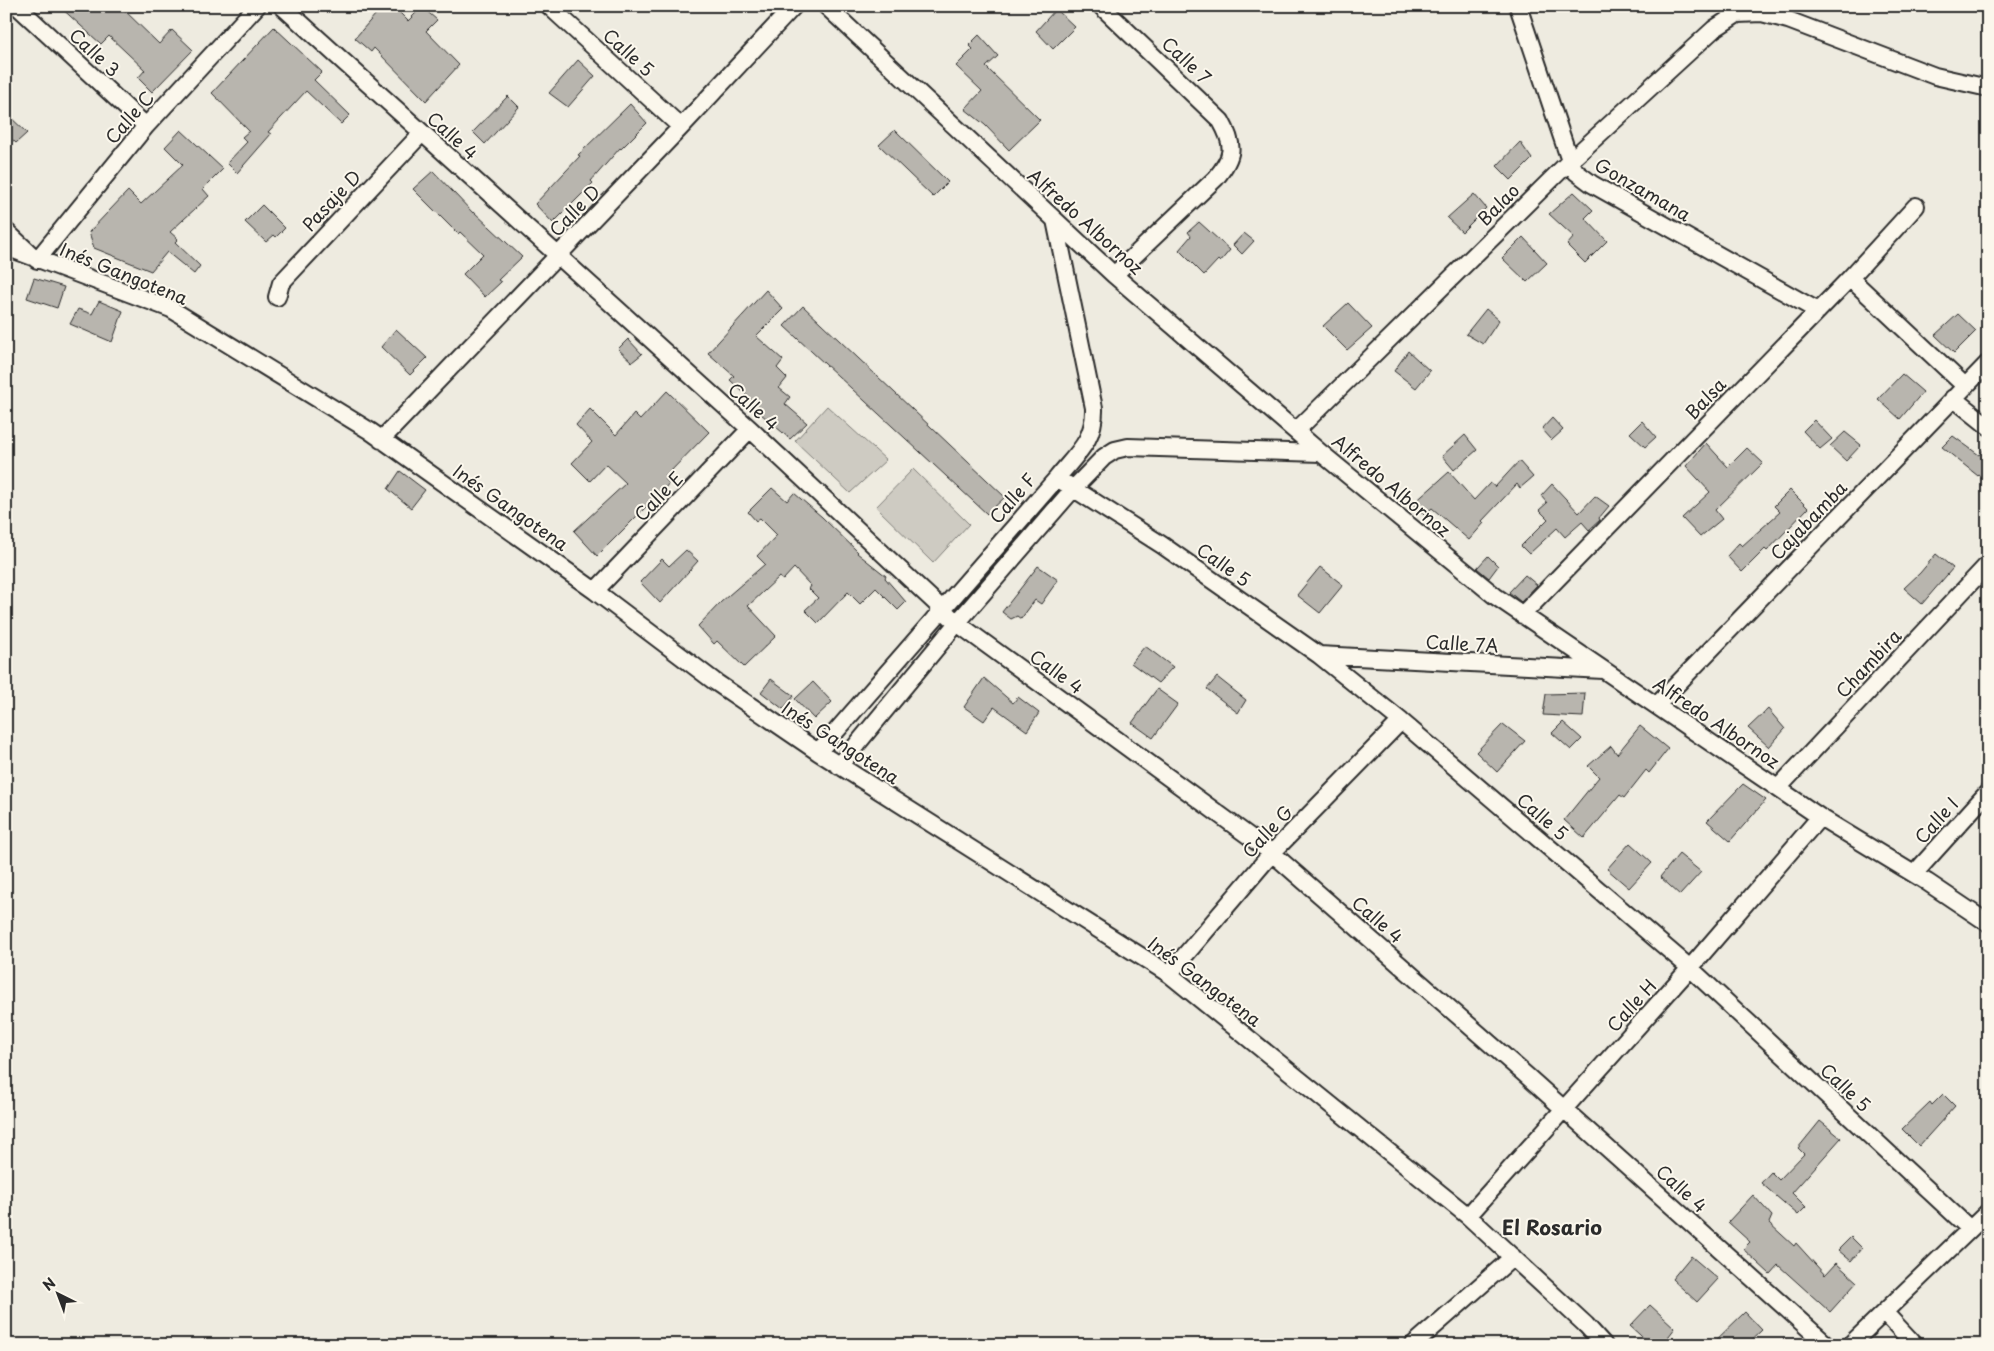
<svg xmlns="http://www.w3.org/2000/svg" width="1994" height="1351" font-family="'Playpen Sans',sans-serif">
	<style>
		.green { fill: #cecbc2; stroke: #7c7b76 }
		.building { fill: #b8b5ae; stroke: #2b2b2b }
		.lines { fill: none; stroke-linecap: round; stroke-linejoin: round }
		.minor-casing { stroke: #2b2b2b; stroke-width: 20 }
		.minor { stroke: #fbf7ec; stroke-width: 16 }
		.labels { text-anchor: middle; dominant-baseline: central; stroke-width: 4; stroke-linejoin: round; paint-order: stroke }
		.street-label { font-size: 18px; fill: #2b2b2b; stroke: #fbf7ec }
		.quarter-label { font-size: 20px; font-weight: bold; fill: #2b2b2b; stroke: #fbf7ec }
	</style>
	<rect width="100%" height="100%" fill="#eeebe0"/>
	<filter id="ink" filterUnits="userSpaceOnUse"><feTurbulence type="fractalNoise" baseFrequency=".02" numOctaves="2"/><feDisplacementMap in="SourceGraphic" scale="10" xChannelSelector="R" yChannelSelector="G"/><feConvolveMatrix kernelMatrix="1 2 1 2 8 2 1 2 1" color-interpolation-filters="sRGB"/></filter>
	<g filter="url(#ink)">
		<path class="green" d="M827,406L886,460L850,493L795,441Z
			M913,469L969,524L933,563L876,507Z"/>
		<path class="building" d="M59,6H120L159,44L172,30L193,50L152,92L138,78L145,70L109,36L101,44Z
			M383,6H393L408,21L422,7L437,20L426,31L459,65L426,101L374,48L371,52L355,38Z
			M1056,9L1075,27L1053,49L1036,31Z
			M274,27L322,72L314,80L350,115L341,124L306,91L268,132L271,134L237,173L227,163L247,142L242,137L249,131L212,93Z
			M979,35L998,56L986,67L1040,120L1009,150L985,125L965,109L982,91L956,66L973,49L969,45Z
			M578,60L595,76L568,107L549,93Z
			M508,96L519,107L485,144L473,132Z
			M630,104L647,123L621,149L620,148L591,181L593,183L553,223L535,204L580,156L578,155Z
			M6,113L27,133L16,143L6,134Z
			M181,130L223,169L203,189L209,196L170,232L178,239L175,242L200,266L194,274L167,252L151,271L94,248L89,232L128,191L141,204L183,165L165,147Z
			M895,130L948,182L933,197L879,145Z
			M1520,142L1532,159L1511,180L1497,166Z
			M433,171L473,213L474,212L522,257L498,280L501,282L485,297L463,274L483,254L460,232L458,234L413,189Z
			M1574,192L1593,210L1585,218L1607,241L1585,263L1567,245L1574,237L1549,214Z
			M1474,194L1486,208L1462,232L1447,218Z
			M262,205L285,228L276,237L274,235L266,242L245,222Z
			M1199,222L1230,250L1220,262L1218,260L1204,275L1179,250L1191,236L1188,232Z
			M1244,233L1254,241L1242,254L1233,245Z
			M1523,237L1547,263L1527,282L1502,258Z
			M34,278L64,287L57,308L27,298Z
			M766,290L783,309L756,336L783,360L777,368L787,378L779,388L790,397L785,404L807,423L790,439L753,407L756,404L730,380L734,376L708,353Z
			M99,301L123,311L112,342L70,324L78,309L92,314Z
			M1348,303L1372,328L1347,350L1323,326Z
			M803,306L1005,497L987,514L784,326Z
			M1486,309L1499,320L1483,344L1466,334Z
			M1958,314L1976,331L1954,353L1935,335Z
			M396,329L427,358L410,375L381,347Z
			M628,339L642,354L632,362L618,349Z
			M1408,351L1430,371L1416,388L1394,371Z
			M1902,374L1923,392L1900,419L1878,399Z
			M667,391L709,432L664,478L669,483L665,488L597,556L574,531L626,483L606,464L590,481L572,463L592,442L576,425L590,409L616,435L634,414L640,420Z
			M1552,418L1563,430L1552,440L1542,429Z
			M1814,420L1832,439L1820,449L1803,431Z
			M1642,421L1656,437L1645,447L1630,433Z
			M1845,432L1861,445L1846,461L1830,446Z
			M1465,435L1477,450L1454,470L1442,456Z
			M1953,436L1979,455L1988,445V482L1979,475L1978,476L1942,447Z
			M1706,443L1728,467L1747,448L1763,463L1715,510L1722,519L1700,537L1682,518L1710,492L1686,466Z
			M1519,461L1533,477L1520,488L1517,484L1482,521L1484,523L1469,540L1432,508L1424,515L1413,504L1449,472L1474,500L1490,483L1495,487Z
			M400,471L425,490L411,508L388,489Z
			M1552,484L1579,513L1595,496L1609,506L1599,518L1600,520L1589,530L1582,522L1565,537L1557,528L1529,554L1521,546L1548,519L1539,510L1547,503L1541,496Z
			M772,488L787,501L794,493L822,517L858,552L857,553L886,576L885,578L906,602L898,610L876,588L860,604L848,592L818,623L805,610L818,598L809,589L811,586L794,568L783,580L779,577L748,606L776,636L744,667L717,641L714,644L698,626L721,602L765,564L757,556L777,535L760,518L756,521L748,512Z
			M1790,490L1808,508L1767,551L1765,549L1742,572L1727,556L1739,543L1742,546L1780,512L1774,506Z
			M686,550L698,561L660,603L640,582L662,559L669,566Z
			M1936,554L1953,568L1922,604L1904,588L1920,573Z
			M1488,556L1498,566L1489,578L1477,568Z
			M1038,566L1058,580L1041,604L1035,600L1021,619L1017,616L1011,619L1002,612Z
			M1320,567L1343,585L1320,613L1297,595Z
			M1525,575L1537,585L1521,602L1509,592Z
			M1145,646L1173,667L1158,683L1131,663Z
			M1217,677L1246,700L1238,713L1207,689Z
			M984,678L1013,703L1018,697L1039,713L1027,731L994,707L984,721L964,707Z
			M771,679L794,696L783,709L761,692Z
			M813,682L832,702L814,719L795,699Z
			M1157,689L1178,704L1153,738L1132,723Z
			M1585,693L1583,717L1543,715L1546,694Z
			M1768,709L1785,729L1769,747L1748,728Z
			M1563,722L1582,739L1571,750L1552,733Z
			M1503,724L1525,741L1497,772L1476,752Z
			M1640,726L1668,749L1649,773L1646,770L1624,798L1620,795L1584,838L1564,820L1599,777L1588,766L1611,746L1617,754Z
			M1743,784L1766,800L1730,841L1707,821Z
			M1630,843L1652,863L1629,888L1607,869Z
			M1679,854L1701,872L1680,895L1660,877Z
			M1943,1094L1955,1106L1919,1146L1902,1129L1930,1102L1932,1105Z
			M1820,1121L1841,1138L1792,1193L1806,1207L1798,1215L1761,1183L1771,1172L1779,1180L1804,1154L1798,1148Z
			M1753,1195L1772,1216L1769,1223L1794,1246L1796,1243L1825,1275L1836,1263L1857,1282L1830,1312L1778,1265L1770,1274L1743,1249L1750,1242L1728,1222Z
			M1851,1237L1862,1248L1851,1261L1838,1250Z
			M1691,1256L1718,1279L1697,1302L1672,1279Z
			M1650,1305L1675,1328L1662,1345H1651L1630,1326Z
			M1745,1312L1762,1330L1746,1345H1711Z"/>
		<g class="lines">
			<g class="minor-casing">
				<path id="minor" d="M17,6L146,126
					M282,6L750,429L957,623L1272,853L1527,1076L1827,1345
					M549,6L681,127
					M826,6L1114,275L1321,453L1495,596L1820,817L1927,882L1988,923
					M1101,6L1221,121C1235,146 1234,156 1216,178L1114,275
					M1518,6L1570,161L1576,172L1592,184L1818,311
					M6,231L37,260L146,126L257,6
					M6,247L171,309L370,431L595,591L714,681L818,752L1169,974L1468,1216L1586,1325L1604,1345
					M1850,278L1965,386
					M277,297L281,283L421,134
					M1953,398L1988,426
					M1296,431L1570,161L1714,29L1737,14L1762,13L1788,20L1935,76L1988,88
					M381,440L681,127L794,6
					M1057,478L1162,545L1319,655L1401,721L1690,968L1970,1229
					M595,591L750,429
					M1522,615L1850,278L1916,206
					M1319,655L1603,670
					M1657,705L1988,363
					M818,752L1057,478C1076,454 1095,441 1094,408L1055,220
					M839,766L957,623L1074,488L1104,457L1115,450L1128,447L1321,453
					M1778,788L1988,564
					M1914,874L1988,792
					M1169,974L1272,853L1401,721
					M1468,1216L1690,968L1820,817
					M1885,1313L1915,1345
					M1413,1345L1513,1257
					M1850,1345L1988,1212"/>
			</g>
			<use href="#minor" class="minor"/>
		</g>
	</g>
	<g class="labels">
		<g class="street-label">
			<text transform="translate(95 52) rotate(43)">Calle 3</text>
			<text transform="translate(629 52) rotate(42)">Calle 5</text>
			<text transform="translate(1187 60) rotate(43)">Calle 7</text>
			<text transform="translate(129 117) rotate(-49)">Calle C</text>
			<text transform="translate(453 135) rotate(42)">Calle 4</text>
			<text transform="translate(1643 189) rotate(30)">Gonzamana</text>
			<text transform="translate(331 200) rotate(-47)">Pasaje D</text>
			<text transform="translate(1498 204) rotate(-45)">Balao</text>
			<text transform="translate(574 210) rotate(-46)">Calle D</text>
			<text transform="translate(1086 221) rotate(42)">Alfredo Albornoz</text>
			<text transform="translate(124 273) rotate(22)">Inés Gangotena</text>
			<text transform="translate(1705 398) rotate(-46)">Balsa</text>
			<text transform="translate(754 406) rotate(42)">Calle 4</text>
			<text transform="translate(1392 485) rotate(40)">Alfredo Albornoz</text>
			<text transform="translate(658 496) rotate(-46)">Calle E</text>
			<text transform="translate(1012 498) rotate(-49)">Calle F</text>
			<text transform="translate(511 507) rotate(35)">Inés Gangotena</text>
			<text transform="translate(1808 520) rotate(-46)">Cajabamba</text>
			<text transform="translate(1224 564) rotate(35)">Calle 5</text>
			<text transform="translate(1462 643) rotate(3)">Calle 7A</text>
			<text transform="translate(1868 663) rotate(-47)">Chambira</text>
			<text transform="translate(1057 671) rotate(36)">Calle 4</text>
			<text transform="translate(1717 722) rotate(34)">Alfredo Albornoz</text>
			<text transform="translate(841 742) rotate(33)">Inés Gangotena</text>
			<text transform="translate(1543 816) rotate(41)">Calle 5</text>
			<text transform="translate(1936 820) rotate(-48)">Calle I</text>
			<text transform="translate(1267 831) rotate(-47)">Calle G</text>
			<text transform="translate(1378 919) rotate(41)">Calle 4</text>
			<text transform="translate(1205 981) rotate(37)">Inés Gangotena</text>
			<text transform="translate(1631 1005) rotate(-48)">Calle H</text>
			<text transform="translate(1846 1087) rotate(43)">Calle 5</text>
			<text transform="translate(1682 1188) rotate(42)">Calle 4</text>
		</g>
		<g class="quarter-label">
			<text x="1552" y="1227">El Rosario</text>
		</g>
	</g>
	<rect width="1994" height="1351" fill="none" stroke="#fbf7ec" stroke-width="25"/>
	<rect x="12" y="12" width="1969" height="1326" fill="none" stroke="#2b2b2b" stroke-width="2" filter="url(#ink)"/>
	<g transform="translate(58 1294) rotate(318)" stroke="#fbf7ec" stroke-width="4" paint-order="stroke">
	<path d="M0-4L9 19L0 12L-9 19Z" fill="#2b2b2b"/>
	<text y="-8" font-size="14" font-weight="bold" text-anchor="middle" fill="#2b2b2b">N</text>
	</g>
</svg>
